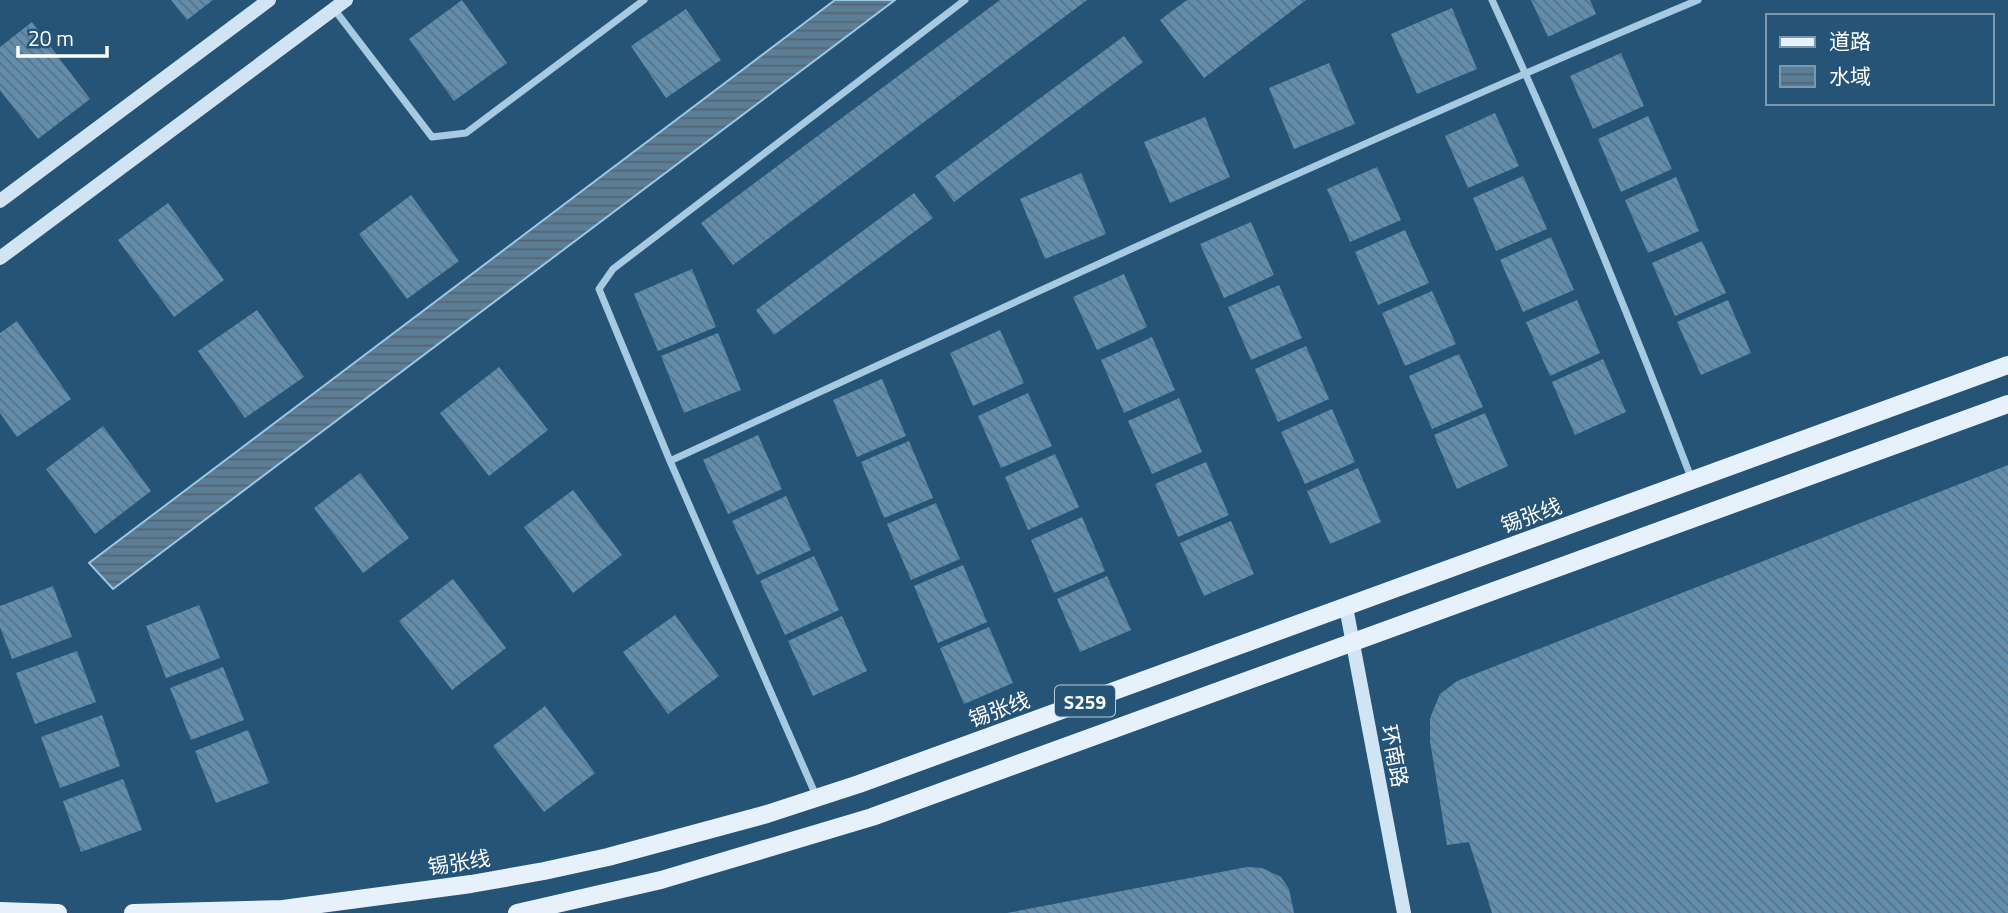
<svg xmlns="http://www.w3.org/2000/svg" width="2008" height="913" font-family="'Titillium Web','Noto Sans SC',sans-serif">
	<style>
		.water { fill: url(#water-rules); stroke: #9bc7e3; stroke-width: 2 }
		.building { fill: url(#building-back-hatch) }
		.lines { fill: none; stroke-linecap: round; stroke-linejoin: round }
		.street { stroke: #a7cae3; stroke-width: 7 }
		.secondary { stroke: #d0e4f3; stroke-width: 14 }
		.primary { stroke: #e6f1fc; stroke-width: 18 }
		.labels { text-anchor: middle; dominant-baseline: central; stroke-width: 7; stroke-linejoin: round; paint-order: stroke }
		.shield { fill: #255477; stroke: #beccd6; stroke-width: 2 }
		.shield-label { font-size: 19px; font-weight: bold; fill: #fff }
		.street-label { font-size: 21px; fill: #fff; stroke: #255477 }
	</style>
	<defs>
		<pattern id="water-rules" width="6" height="5" patternUnits="userSpaceOnUse" patternTransform="scale(1.75)"><rect width="6" height="5" fill="#5b7d96"/><path d="M0 2.5h6" fill="none" stroke="#546471"/></pattern>
		<pattern id="building-back-hatch" width="6" height="6" patternUnits="userSpaceOnUse" patternTransform="scale(1.75)"><rect width="6" height="6" fill="#628dac"/><path d="M-1 5l2 2M0 0l6 6M5-1l2 2" fill="none" stroke="#597386"/></pattern>
	</defs>
	<rect width="100%" height="100%" fill="#255477"/>
	<path class="water" d="M835,0H895L113,589L89,563Z"/>
	<path class="building" d="M171,0H213L187,20Z
		M462,0L507,63L454,101L409,39Z
		M1000,0H1087L733,265L701,223Z
		M1187,0H1306L1204,78L1160,20Z
		M1531,0H1590L1596,14L1548,37Z
		M1452,8L1477,69L1417,94L1391,34Z
		M686,9L721,60L666,98L631,46Z
		M32,22L90,99L38,139L0,90V47Z
		M1124,36L1143,62L954,202L935,176Z
		M1621,53L1644,106L1593,129L1570,76Z
		M1329,63L1355,124L1294,149L1269,88Z
		M1495,113L1519,166L1468,188L1445,136Z
		M1648,116L1672,169L1621,192L1598,139Z
		M1205,117L1230,177L1170,203L1144,142Z
		M1377,167L1401,220L1350,242L1327,189Z
		M1081,173L1106,234L1045,259L1020,199Z
		M1523,176L1547,229L1496,251L1473,198Z
		M1676,177L1699,231L1648,253L1625,200Z
		M914,193L933,218L774,335L756,310Z
		M411,195L459,261L407,299L359,234Z
		M168,203L224,280L174,317L118,240Z
		M1251,222L1274,275L1224,298L1200,244Z
		M1405,230L1429,283L1378,305L1355,252Z
		M1551,237L1574,290L1523,312L1500,260Z
		M1702,241L1726,293L1675,316L1652,263Z
		M692,269L716,327L658,351L634,294Z
		M1124,274L1147,327L1097,350L1073,297Z
		M1279,285L1302,338L1251,360L1228,307Z
		M1432,291L1456,344L1405,366L1382,313Z
		M1577,300L1600,353L1550,376L1526,322Z
		M1728,300L1751,353L1701,375L1677,322Z
		M257,310L304,377L245,418L198,351Z
		M17,321L71,399L17,437L0,413V333Z
		M1000,330L1024,383L973,406L950,353Z
		M718,333L741,390L684,413L661,356Z
		M1152,337L1175,390L1124,413L1101,360Z
		M1306,346L1329,399L1278,422L1255,369Z
		M1459,354L1483,407L1432,429L1409,376Z
		M1603,359L1626,412L1575,435L1552,382Z
		M499,367L548,430L489,476L440,413Z
		M882,379L906,436L857,457L833,400Z
		M1028,393L1052,446L1001,468L978,416Z
		M1179,398L1202,452L1152,474L1128,421Z
		M1332,409L1355,462L1305,484L1281,432Z
		M1485,413L1508,466L1457,489L1434,435Z
		M103,426L151,491L95,534L46,469Z
		M758,435L782,489L728,514L703,460Z
		M909,441L933,498L884,518L861,462Z
		M1055,454L1079,507L1028,530L1005,477Z
		M1206,462L1229,515L1178,537L1155,484Z
		M2008,465V913H1492L1469,842L1447,845L1430,741V718L1440,694L1457,681Z
		M1358,468L1381,522L1330,544L1307,491Z
		M360,473L409,538L363,573L314,508Z
		M573,490L622,555L573,593L524,527Z
		M786,496L811,550L757,575L732,521Z
		M936,503L960,559L911,580L887,524Z
		M1082,517L1105,571L1054,593L1031,540Z
		M1231,521L1254,574L1204,596L1180,543Z
		M814,556L839,610L785,635L760,581Z
		M963,565L987,622L938,643L914,586Z
		M1107,576L1131,630L1080,652L1057,599Z
		M453,579L506,648L452,690L399,621Z
		M53,586L72,637L12,659L0,627V606Z
		M199,605L220,658L166,678L146,626Z
		M675,615L719,676L668,714L623,652Z
		M842,616L867,671L813,696L788,641Z
		M989,627L1013,683L964,704L940,648Z
		M77,651L96,702L35,724L16,673Z
		M223,667L244,720L191,740L170,688Z
		M545,706L595,773L544,812L493,746Z
		M102,715L120,766L60,788L41,737Z
		M248,730L269,783L216,803L195,751Z
		M123,779L142,830L81,852L63,801Z
		M1247,867L1262,868L1281,877L1289,889L1294,913H1007Z"/>
	<g class="lines">
		<path class="street" d="M1492,0C1565,158 1630,318 1692,480
			M334,9L432,137L466,133L644,0
			M670,461C1011,304 1351,145 1698,0
			M817,798L670,461L599,289L613,269L965,0"/>
		<path class="secondary" d="M0,201L269,0
			M0,258L346,0
			M1346,607L1404,913"/>
		<path class="primary" d="M0,911L58,913
			M133,913L283,909L471,884L544,871L608,857L767,814L859,784L2008,365
			M517,913L661,880L872,817L2008,404"/>
	</g>
	<g class="labels">
		<rect class="shield" x="1055" y="685.5" width="60" height="31" rx="5"/>
		<g class="shield-label">
			<text x="1085" y="701">S259</text>
		</g>
		<g class="street-label">
			<text transform="translate(1531 515) rotate(-20)">锡张线</text>
			<text transform="translate(999 709) rotate(-20)">锡张线</text>
			<text transform="translate(1395 756) rotate(79)">环南路</text>
			<text transform="translate(459 862) rotate(-9)">锡张线</text>
		</g>
	</g>
	<rect x="1766" y="14" width="228" height="91" fill="#255477" stroke="#7c98ad" stroke-width="2"/>
	<rect x="1780" y="37" width="35" height="10" fill="#e6f1fc" stroke="#7c98ad" stroke-width="2"/>
	<text x="1829" y="49" font-size="21" fill="#ffffff">道路</text>
	<rect x="1780" y="66" width="35" height="21" fill="url(#water-rules)" stroke="#7c98ad" stroke-width="2"/>
	<text x="1829" y="84" font-size="21" fill="#ffffff">水域</text>
	<path d="M18 46v10h89v-10" fill="none" stroke="#ffffff" stroke-width="3.5"/>
	<text x="28" y="46" font-size="21" fill="#ffffff" stroke="#255477" stroke-width="5" paint-order="stroke">20 m</text>
</svg>
